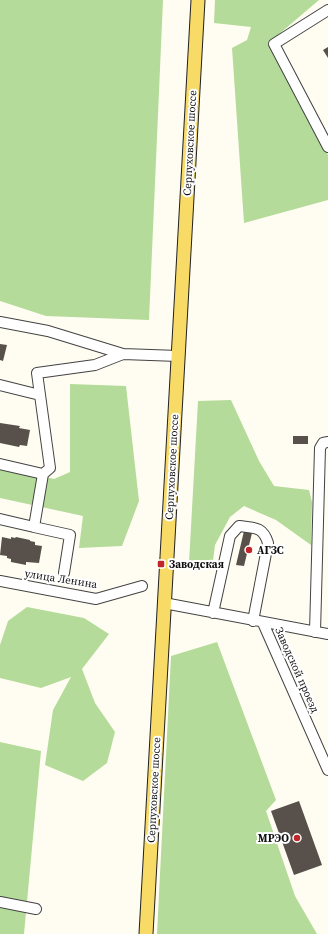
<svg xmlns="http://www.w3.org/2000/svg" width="328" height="934" font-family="'Source Serif 4',serif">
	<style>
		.forest { fill: #b4db99 }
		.building { fill: #58504b }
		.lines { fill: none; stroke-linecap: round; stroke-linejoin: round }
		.minor-casing { stroke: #424242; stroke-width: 12 }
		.major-casing { stroke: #202020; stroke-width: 15 }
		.minor { stroke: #fff; stroke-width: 10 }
		.major { stroke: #f8da67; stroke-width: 13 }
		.poi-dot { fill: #c02627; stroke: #fff; stroke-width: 1.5 }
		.labels { text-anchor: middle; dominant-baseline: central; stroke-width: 4; stroke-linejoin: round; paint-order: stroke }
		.street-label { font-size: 11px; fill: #0f0f0f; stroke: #fff }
		.poi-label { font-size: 11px; font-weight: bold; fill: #0f0f0f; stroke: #fff; text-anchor: start }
	</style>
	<rect width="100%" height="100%" fill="#fffdf1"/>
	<path class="forest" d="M0,0H163L149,320L46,316L0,301Z
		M215,0H319L272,40L328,155V200L244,223L232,48L247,40L251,27L214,23Z
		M70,384L126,386L139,501L122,546L79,548L83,516L0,498V467L54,479L70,472Z
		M231,400L259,461L274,486L309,490L312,502L311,545L276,520L244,506L230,517L215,545L212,568L189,563L198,401Z
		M27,607L84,618L109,634L82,669L95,703L115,732L107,763L83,781L45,765L53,710L71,677L41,688L0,678V645L8,621Z
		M217,642L276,800L266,811L295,896L317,934H157L171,656Z
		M0,742L41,751L24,934H0Z"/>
	<path class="building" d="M328,47V58L323,50Z
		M0,344L7,345L3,361L0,360Z
		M0,423L20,426L19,428L30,430L27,446L20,445L19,447L0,443Z
		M293,436H308V444H293Z
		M244,531L252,533L244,566L236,565Z
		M2,537L11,539V537L15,538L16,537L30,540V541L35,542V545L42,546L39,563L26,562V565L11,562V559L7,558V556L0,555Z
		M276,547L282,548L281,552L275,551Z
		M299,801L322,865L294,875L271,811Z"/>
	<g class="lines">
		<g class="minor-casing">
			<path id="minor" d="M328,10L274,44L328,147
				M0,322L48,331L123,354
				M0,385L40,395
				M0,464L43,474L50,468L37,373L95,365L123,354L178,356
				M0,519L34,527L43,474
				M34,527L70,535L64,573
				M0,581L96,599L142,586
				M164,603L328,634
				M213,613L230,536L239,526C254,528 263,526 268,543L253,621
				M263,623L328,770
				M315,632L320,448L323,443L328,442
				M0,902L36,909"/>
		</g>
		<g class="major-casing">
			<path id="major" d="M146,934L198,0"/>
		</g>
		<use href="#minor" class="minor"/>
		<use href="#major" class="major"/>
	</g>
	<g class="poi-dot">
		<circle cx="249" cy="550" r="4"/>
		<rect x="157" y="560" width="8" height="8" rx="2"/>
		<circle cx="297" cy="838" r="4"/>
	</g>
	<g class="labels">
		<g class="street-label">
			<text transform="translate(190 143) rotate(-87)">Серпуховское шоссе</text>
			<text transform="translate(172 467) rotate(-87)">Серпуховское шоссе</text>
			<text transform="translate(61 579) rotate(9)">улица Ленина</text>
			<text transform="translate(297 670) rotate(66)">Заводской проезд</text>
			<text transform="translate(154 790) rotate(-87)">Серпуховское шоссе</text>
		</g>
		<g class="poi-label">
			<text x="257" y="550">АГЗС</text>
			<text x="169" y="564">Заводская</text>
			<text x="289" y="838" text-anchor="end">МРЭО</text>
		</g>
	</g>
</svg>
